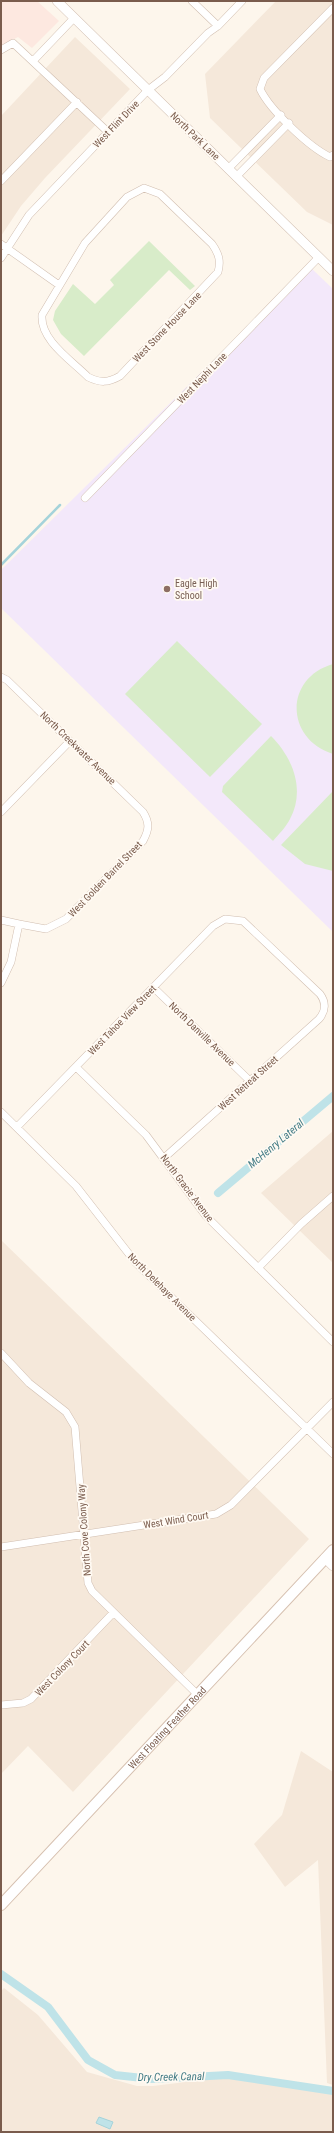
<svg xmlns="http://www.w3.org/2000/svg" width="334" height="2133" font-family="'Roboto Condensed',sans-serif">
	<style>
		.residential { fill: #f5e8da }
		.commercial { fill: #fde8e0 }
		.education { fill: #f3e8fa }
		.green { fill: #d8ecc9 }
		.water { fill: #bfe3e8; stroke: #a5d3da }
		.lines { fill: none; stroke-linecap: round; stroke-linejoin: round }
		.stream { stroke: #a5d3da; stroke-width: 2.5 }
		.canal { stroke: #bfe3e8; stroke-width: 8 }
		.minor-casing { stroke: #d1beb0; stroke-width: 8 }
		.tertiary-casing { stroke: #d1beb0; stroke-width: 10 }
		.secondary-casing { stroke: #d6c0b0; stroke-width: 12 }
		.minor { stroke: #fff; stroke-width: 7 }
		.tertiary { stroke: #fff; stroke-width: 9 }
		.secondary { stroke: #fff; stroke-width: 10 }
		.education-dot { fill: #8d6e63; stroke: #fffaf3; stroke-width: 1.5 }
		.labels { text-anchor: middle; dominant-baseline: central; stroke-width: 3.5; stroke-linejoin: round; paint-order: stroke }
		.street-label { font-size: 10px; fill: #7a5c4d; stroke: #fffaf3 }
		.education-label { font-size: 10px; fill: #785e54; stroke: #fffaf3; text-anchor: start }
		.water-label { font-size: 11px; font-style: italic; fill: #437c86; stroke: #fffaf3 }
	</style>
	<rect width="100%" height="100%" fill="#fdf6ec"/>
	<path class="residential" d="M276,1H333V225L307,212L210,118L205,74Z
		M75,37L130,89L45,178L21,206L1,236V116Z
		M333,1131V1263L261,1193Z
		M1,1240L309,1539L73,1792L28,1746L1,1774Z
		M301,1751L333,1772V2085L327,2083L318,1860L285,1887L254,1844L282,1815Z
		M4,1988L38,2015L87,2072L137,2086H153L226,2077L327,2093L333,2095V2132H1V1991Z"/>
	<path class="commercial" d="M1,1H37L59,21L32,48L18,37L1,46Z"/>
	<path class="education" d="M309,266L333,289V932L1,608V570Z"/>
	<path class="green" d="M149,241L195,286L190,290L169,270L84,356L61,334L53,320L55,311L73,284L95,304L114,285L110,280Z
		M177,641L262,724L210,777L125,694Z
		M333,664V754C285,739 284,678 333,664Z
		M271,736C292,757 306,789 290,819C286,827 279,834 273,841L222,792L223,786Z
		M333,791V871L305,864L281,845Z"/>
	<path class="water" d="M99,2117L113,2122L110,2129L96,2123Z"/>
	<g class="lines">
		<path class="stream" d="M1,565L60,505"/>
		<path class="canal" d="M218,1193L333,1096
			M1,1974L48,2007L88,2060L115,2075L152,2079L228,2075L333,2091"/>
		<g class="minor-casing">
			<path id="minor" d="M192,1L218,26
				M333,8L264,78L260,89C270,110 309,147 330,157L333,155
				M1,50L13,43L108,132
				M34,60L74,18
				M228,169L281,115
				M236,177L289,123
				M1,181L77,102
				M144,188L160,194L212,244C219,254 221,261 218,272L120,376C108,383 100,383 88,377C71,360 40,340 42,315L85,243L127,197Z
				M1,244L59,285
				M1,258L29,215L148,90L165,77L208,33L218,26L242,1
				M85,498L319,257
				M1,677L7,680L143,812C150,823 149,830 143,841L66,919L46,929L19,924L11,962L1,983
				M1,812L70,741
				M1,920L19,924
				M153,987L250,1081
				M76,1067L146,1135L206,1216L333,1342
				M1,1112L76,1186L136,1263L333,1454
				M17,1127L213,926L225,919L243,921L320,994C326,1002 326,1011 319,1019L164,1158
				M258,1268L301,1224L333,1196
				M1,1353L29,1383L66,1412L75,1427L88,1583L92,1591L197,1694
				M1,1547L216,1514L231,1505L333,1402
				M1,1705L23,1703L31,1699L113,1613"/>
		</g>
		<g class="tertiary-casing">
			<path id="tertiary" d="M57,1L333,271
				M325,1558L333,1566"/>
		</g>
		<g class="secondary-casing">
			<g id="secondary">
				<path id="s1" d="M1,1905L333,1550"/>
			</g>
		</g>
		<use href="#minor" class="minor"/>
		<use href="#tertiary" class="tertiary"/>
		<use href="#secondary" class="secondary"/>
	</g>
	<circle class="education-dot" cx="167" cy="589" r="4"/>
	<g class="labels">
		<g class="street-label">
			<text transform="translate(116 124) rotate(-46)">West Flint Drive</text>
			<text transform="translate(195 136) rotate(44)">North Park Lane</text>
			<text transform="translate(167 327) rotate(-46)">West Stone House Lane</text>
			<text transform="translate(202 378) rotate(-46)">West Nephi Lane</text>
			<text transform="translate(78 748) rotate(44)">North Creekwater Avenue</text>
			<text transform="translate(105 879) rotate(-46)">West Golden Barrel Street</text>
			<text transform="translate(122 1020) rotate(-46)">West Tahoe View Street</text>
			<text transform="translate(202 1034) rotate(44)">North Danville Avenue</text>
			<text transform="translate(248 1083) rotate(-42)">West Retreat Street</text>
			<text transform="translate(187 1188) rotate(53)">North Gracie Avenue</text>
			<text transform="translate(162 1287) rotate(45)">North Delehaye Avenue</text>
			<text transform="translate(176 1520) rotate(-9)">West Wind Court</text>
			<text transform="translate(84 1530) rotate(-94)">North Cove Colony Way</text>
			<text transform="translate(62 1668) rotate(-46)">West Colony Court</text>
			<text stroke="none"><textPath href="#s1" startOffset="243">West Floating Feather Road</textPath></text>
		</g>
		<g class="education-label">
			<text x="175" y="583">Eagle High<tspan x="175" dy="12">School</tspan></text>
		</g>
		<g class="water-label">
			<text transform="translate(276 1144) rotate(-40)">McHenry Lateral</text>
			<text transform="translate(171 2077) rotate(-1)">Dry Creek Canal</text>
		</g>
	</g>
	<rect width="334" height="2133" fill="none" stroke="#7a5c4d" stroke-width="4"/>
</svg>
